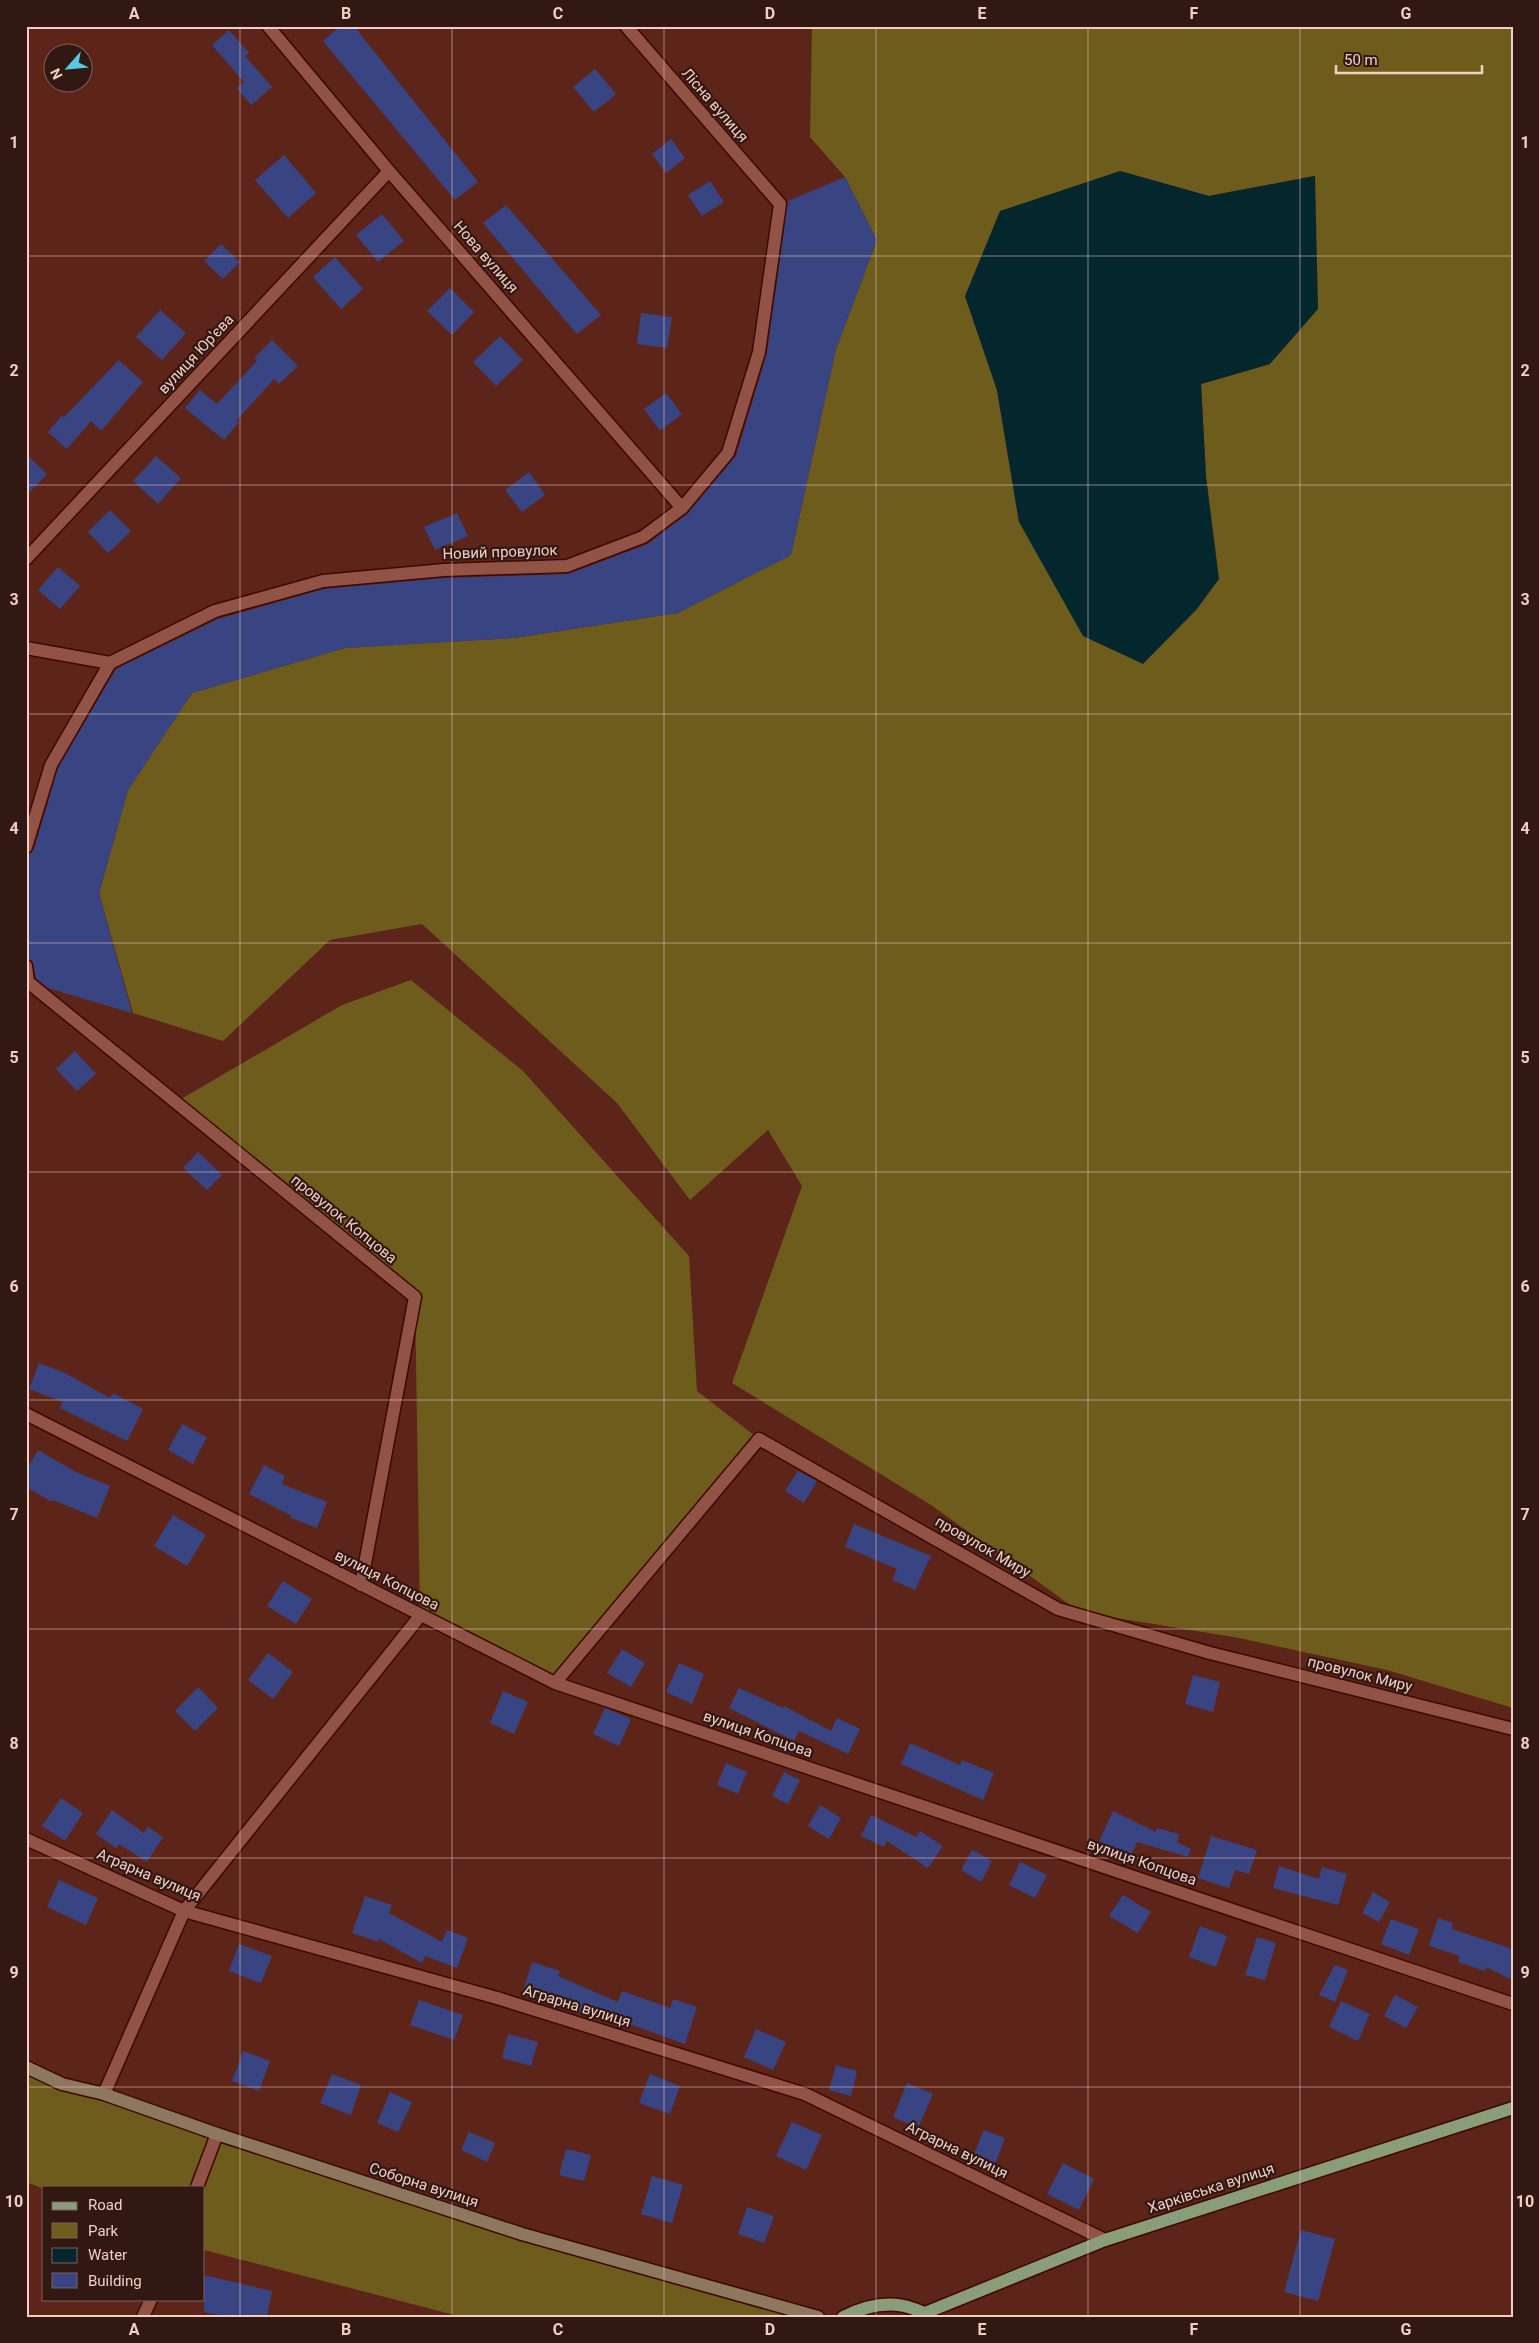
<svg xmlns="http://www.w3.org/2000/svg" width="1539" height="2343" font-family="Roboto,sans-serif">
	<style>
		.green { fill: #6e5c1c; fill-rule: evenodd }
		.water { fill: #04272e }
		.building { fill: #394582 }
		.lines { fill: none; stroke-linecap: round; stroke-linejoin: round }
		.street-casing { stroke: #3f0801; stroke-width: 15 }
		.secondary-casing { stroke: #3f0801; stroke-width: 15 }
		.primary-casing { stroke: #3f0801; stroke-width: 15 }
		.street { stroke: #915346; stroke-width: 12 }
		.secondary { stroke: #8d785f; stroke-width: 12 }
		.primary { stroke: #899e78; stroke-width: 12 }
		.grid { fill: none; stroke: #f2cec5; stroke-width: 1; stroke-opacity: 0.55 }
		.labels { text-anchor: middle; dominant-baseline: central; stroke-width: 4.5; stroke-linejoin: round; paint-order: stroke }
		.street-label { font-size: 15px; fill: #f2cec5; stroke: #311812 }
		.neatline { fill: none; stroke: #f2cec5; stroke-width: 2 }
		.grid-label { font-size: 16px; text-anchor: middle; font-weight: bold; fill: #f2cec5 }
	</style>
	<rect width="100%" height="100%" fill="#5d2419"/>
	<path class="green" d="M812,26H1513V1708L1387,1670L1239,1638L1080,1612L931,1505L732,1383L802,1186L768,1130L690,1200L617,1103L422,924L330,940L223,1041L133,1013L99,893L128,790L192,693L345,648L514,638L678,613L791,555L836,349L877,240L845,177L810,137ZM1120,171L1209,196L1314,176L1270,364L1201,384L1206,476L1019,522L997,390L965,296Z
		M411,980L523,1071L689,1256L697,1391L759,1439L555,1683L420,1616L415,1297L176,1102L342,1005Z
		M26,2067L62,2084L799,2317H462L204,2250V2187H44V2189L26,2182Z"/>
	<path class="water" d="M1120,171L1209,196L1315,176L1318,309L1270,364L1201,384L1206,476L1219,579L1197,609L1143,664L1083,636L1019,522L997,390L965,296L1000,211Z"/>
	<path class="building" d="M340,26H354L478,182L455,200L323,41Z
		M229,30L249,53L245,56L272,87L251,105L237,88L244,82L212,45Z
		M595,69L616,94L594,112L573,87Z
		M671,139L685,158L666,173L652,154Z
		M284,155L316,193L288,218L255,180Z
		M845,177L877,240L836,349L791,555L678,613L514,638L345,648L192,693L128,790L99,893L132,1013L48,988L36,978L33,962L26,958V855L34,849L58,768L116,669L218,619L324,589L444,578L568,574L648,544L688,513L736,456L767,353L788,201Z
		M710,181L724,202L702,216L688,195Z
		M506,205L601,315L577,334L483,223Z
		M382,214L404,241L378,262L356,235Z
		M221,244L240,262L223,279L204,261Z
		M335,257L363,289L341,309L313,277Z
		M450,288L474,312L452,335L427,311Z
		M160,310L186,333L162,360L136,337Z
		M641,313L672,317L667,348L637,344Z
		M500,336L523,360L496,386L473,362Z
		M272,340L298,366L279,384L274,379L237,420L239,422L224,440L185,408L200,390L217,404L257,361L254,358Z
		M119,360L143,382L101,431L91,421L67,449L48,432L62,415L64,417Z
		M666,393L682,414L660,431L644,409Z
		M26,454L47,474L26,496Z
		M156,456L181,478L158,504L133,481Z
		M529,472L545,495L522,512L505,490Z
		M110,510L131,531L108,553L88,532Z
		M457,513L468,536L435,550L424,527Z
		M58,567L80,586L60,609L38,590Z
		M75,1051L96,1074L77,1091L56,1069Z
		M198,1152L222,1175L207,1190L183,1168Z
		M39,1363L65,1373L110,1398L113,1393L143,1409L127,1441L60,1408L63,1402L29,1389Z
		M182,1424L207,1437L193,1464L168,1450Z
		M38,1450L76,1472L110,1486L97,1518L53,1500L52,1502L26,1487V1470Z
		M264,1465L285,1476L282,1484L327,1502L317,1528L291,1518L292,1516L249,1494Z
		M798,1471L817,1481L804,1503L785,1491Z
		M173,1515L206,1535L187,1566L154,1546Z
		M854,1524L931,1556L915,1590L892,1580L897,1569L845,1547Z
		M283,1581L312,1599L296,1624L267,1606Z
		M622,1649L645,1663L631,1687L607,1673Z
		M268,1653L293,1672L273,1699L248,1680Z
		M679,1663L704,1674L692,1704L666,1692Z
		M1193,1675L1220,1682L1213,1712L1185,1704Z
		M198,1687L218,1708L195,1731L175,1711Z
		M739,1688L783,1708L784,1706L831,1731L837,1718L860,1729L848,1754L799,1731L794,1741L729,1708Z
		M503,1691L528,1702L514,1734L490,1723Z
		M605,1708L631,1719L619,1746L593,1734Z
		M910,1743L960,1765L962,1760L994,1773L983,1800L901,1764Z
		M726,1763L747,1772L738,1794L717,1785Z
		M784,1772L800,1780L788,1804L772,1796Z
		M61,1798L83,1813L65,1841L42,1826Z
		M820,1805L841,1818L829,1839L808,1826Z
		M112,1810L144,1833L148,1827L163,1837L147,1862L119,1844L116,1848L96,1834Z
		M1113,1811L1156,1832L1157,1828L1179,1834L1177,1842L1191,1849L1188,1857L1137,1842L1131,1856L1099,1841Z
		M871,1815L916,1837L920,1831L943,1846L928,1868L887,1841L884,1847L861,1836Z
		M1211,1836L1257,1850L1249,1874L1235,1870L1229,1888L1198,1878Z
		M972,1850L992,1861L981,1882L961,1870Z
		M1020,1862L1047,1875L1035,1898L1009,1885Z
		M1279,1866L1319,1879L1322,1867L1347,1874L1338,1905L1273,1888Z
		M59,1880L98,1898L86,1925L47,1907Z
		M1373,1892L1390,1902L1379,1922L1362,1913Z
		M1123,1895L1151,1912L1138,1933L1109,1916Z
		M365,1896L392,1905L389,1913L442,1942L447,1930L468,1938L457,1968L425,1956L422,1963L379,1939V1942L352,1933Z
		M1438,1918L1453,1923L1452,1929L1513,1949V1980L1486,1967L1485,1971L1458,1962L1460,1956L1429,1946Z
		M1391,1919L1419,1929L1409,1955L1381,1944Z
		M1200,1926L1227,1936L1216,1967L1189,1957Z
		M1257,1937L1276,1943L1265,1980L1245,1975Z
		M239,1944L272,1956L261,1983L229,1971Z
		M532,1962L560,1971L558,1976L618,2002L622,1991L670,2008L673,1999L697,2007L685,2044L588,2009L586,2015L551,2000L549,2003L522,1994Z
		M1335,1965L1348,1970L1335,2002L1319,1995Z
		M1395,1995L1418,2007L1406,2028L1384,2016Z
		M419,2000L463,2015L454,2040L410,2025Z
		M1341,2001L1370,2014L1358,2041L1329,2027Z
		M756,2029L786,2042L773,2070L744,2057Z
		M508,2034L538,2042L531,2066L502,2058Z
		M243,2051L270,2061L259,2091L232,2081Z
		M836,2065L857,2071L851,2096L829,2090Z
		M332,2074L361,2085L351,2115L320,2103Z
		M650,2074L680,2086L670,2114L639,2103Z
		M907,2083L933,2094L918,2128L893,2117Z
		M390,2092L412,2102L398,2132L377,2123Z
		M792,2122L822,2135L806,2170L776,2156Z
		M984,2130L1005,2138L995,2164L973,2156Z
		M469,2132L495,2143L487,2162L461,2150Z
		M566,2149L591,2155L584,2181L559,2175Z
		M1063,2163L1094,2179L1079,2210L1047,2194Z
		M652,2176L683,2185L672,2223L641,2214Z
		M747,2207L774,2216L764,2243L738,2234Z
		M1301,2230L1335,2239L1318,2301L1284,2292Z
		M204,2275L272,2291L267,2317H226L204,2312Z"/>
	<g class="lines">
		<g class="street-casing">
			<path id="street" d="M268,26L389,171L682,508
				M26,559L389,171
				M26,648L110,663L215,611L323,581L444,570L567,566L643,537L682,508L728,453L759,352L780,204L626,26
				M26,847L51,765L110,663
				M26,966L28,982
				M28,982L415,1297L361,1585
				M26,1414L555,1683L1513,2004
				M555,1683L759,1439L1058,1609L1210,1653L1513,1729
				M26,1839L184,1911L497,1998L805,2094L1105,2240
				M104,2094L184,1911L420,1616
				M197,2187L217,2134
				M143,2317L151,2299"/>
		</g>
		<g class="secondary-casing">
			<path id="secondary" d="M26,2067L62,2084L104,2094L217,2134L522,2234L818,2317"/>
		</g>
		<g class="primary-casing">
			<path id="primary" d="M925,2313L1105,2240L1513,2108
				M843,2317C865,2306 891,2300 914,2309C920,2311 924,2312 927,2317"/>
		</g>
		<use href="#street" class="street"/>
		<use href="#secondary" class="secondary"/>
		<use href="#primary" class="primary"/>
	</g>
	<path class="grid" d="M240,26V2317M452,26V2317M664,26V2317M876,26V2317M1088,26V2317M1300,26V2317M26,256H1513M26,485H1513M26,714H1513M26,943H1513M26,1172H1513M26,1400H1513M26,1629H1513M26,1858H1513M26,2087H1513"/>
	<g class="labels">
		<g class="street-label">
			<text transform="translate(715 105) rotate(49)">Лісна вулиця</text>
			<text transform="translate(486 257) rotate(49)">Нова вулиця</text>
			<text transform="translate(196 354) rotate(-47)">вулиця Юр'єва</text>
			<text transform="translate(500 552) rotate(-2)">Новий провулок</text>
			<text transform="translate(344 1219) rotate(39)">провулок Копцова</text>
			<text transform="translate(983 1547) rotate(30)">провулок Миру</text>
			<text transform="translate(387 1580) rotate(27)">вулиця Копцова</text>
			<text transform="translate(1360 1674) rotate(14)">провулок Миру</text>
			<text transform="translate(758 1734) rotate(19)">вулиця Копцова</text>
			<text transform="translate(1142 1862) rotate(19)">вулиця Копцова</text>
			<text transform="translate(149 1875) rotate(23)">Аграрна вулиця</text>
			<text transform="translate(577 2006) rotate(17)">Аграрна вулиця</text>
			<text transform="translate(957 2150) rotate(26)">Аграрна вулиця</text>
			<text transform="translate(424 2185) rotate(18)">Соборна вулиця</text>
			<text transform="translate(1211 2188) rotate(-18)">Харківська вулиця</text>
		</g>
	</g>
	<rect width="1539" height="2343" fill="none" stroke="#311812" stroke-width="55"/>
	<rect x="42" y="2186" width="162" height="115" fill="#311812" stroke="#7e615a"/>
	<rect x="52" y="2202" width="25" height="8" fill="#899e78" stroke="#7e615a"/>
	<text x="88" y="2210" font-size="15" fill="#f2cec5">Road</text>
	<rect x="52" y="2223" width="25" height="15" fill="#6e5c1c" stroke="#7e615a"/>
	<text x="88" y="2236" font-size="15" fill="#f2cec5">Park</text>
	<rect x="52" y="2248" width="25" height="15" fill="#04272e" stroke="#7e615a"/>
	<text x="88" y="2260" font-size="15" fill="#f2cec5">Water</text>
	<rect x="52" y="2273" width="25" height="15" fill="#394582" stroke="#7e615a"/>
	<text x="88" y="2286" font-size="15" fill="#f2cec5">Building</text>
	<g transform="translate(68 68) rotate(243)"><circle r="24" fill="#311812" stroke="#7e615a"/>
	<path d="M0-4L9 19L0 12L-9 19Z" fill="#56c9e0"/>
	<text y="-8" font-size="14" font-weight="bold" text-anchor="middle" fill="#f2cec5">N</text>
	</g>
	<path d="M1336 65v8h146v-8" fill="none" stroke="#f2cec5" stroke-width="2.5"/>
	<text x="1344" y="65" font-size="15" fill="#f2cec5" stroke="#311812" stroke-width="4" paint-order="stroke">50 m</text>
	<rect x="28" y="28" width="1484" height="2288" class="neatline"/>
	<g class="grid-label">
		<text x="134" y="19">A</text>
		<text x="346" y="19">B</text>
		<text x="558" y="19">C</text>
		<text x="770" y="19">D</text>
		<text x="982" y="19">E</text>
		<text x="1194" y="19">F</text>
		<text x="1406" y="19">G</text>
		<text x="14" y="148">1</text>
		<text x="1525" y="148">1</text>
		<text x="14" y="376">2</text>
		<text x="1525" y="376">2</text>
		<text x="14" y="605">3</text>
		<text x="1525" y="605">3</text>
		<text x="14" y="834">4</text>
		<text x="1525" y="834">4</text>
		<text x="14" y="1063">5</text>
		<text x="1525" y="1063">5</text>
		<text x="14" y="1292">6</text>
		<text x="1525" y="1292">6</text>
		<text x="14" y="1520">7</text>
		<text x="1525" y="1520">7</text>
		<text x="14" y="1749">8</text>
		<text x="1525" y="1749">8</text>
		<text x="14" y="1978">9</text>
		<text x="1525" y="1978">9</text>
		<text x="14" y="2207">10</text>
		<text x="1525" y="2207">10</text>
		<text x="134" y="2335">A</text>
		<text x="346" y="2335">B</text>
		<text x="558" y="2335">C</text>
		<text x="770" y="2335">D</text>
		<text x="982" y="2335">E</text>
		<text x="1194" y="2335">F</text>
		<text x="1406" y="2335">G</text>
	</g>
</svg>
